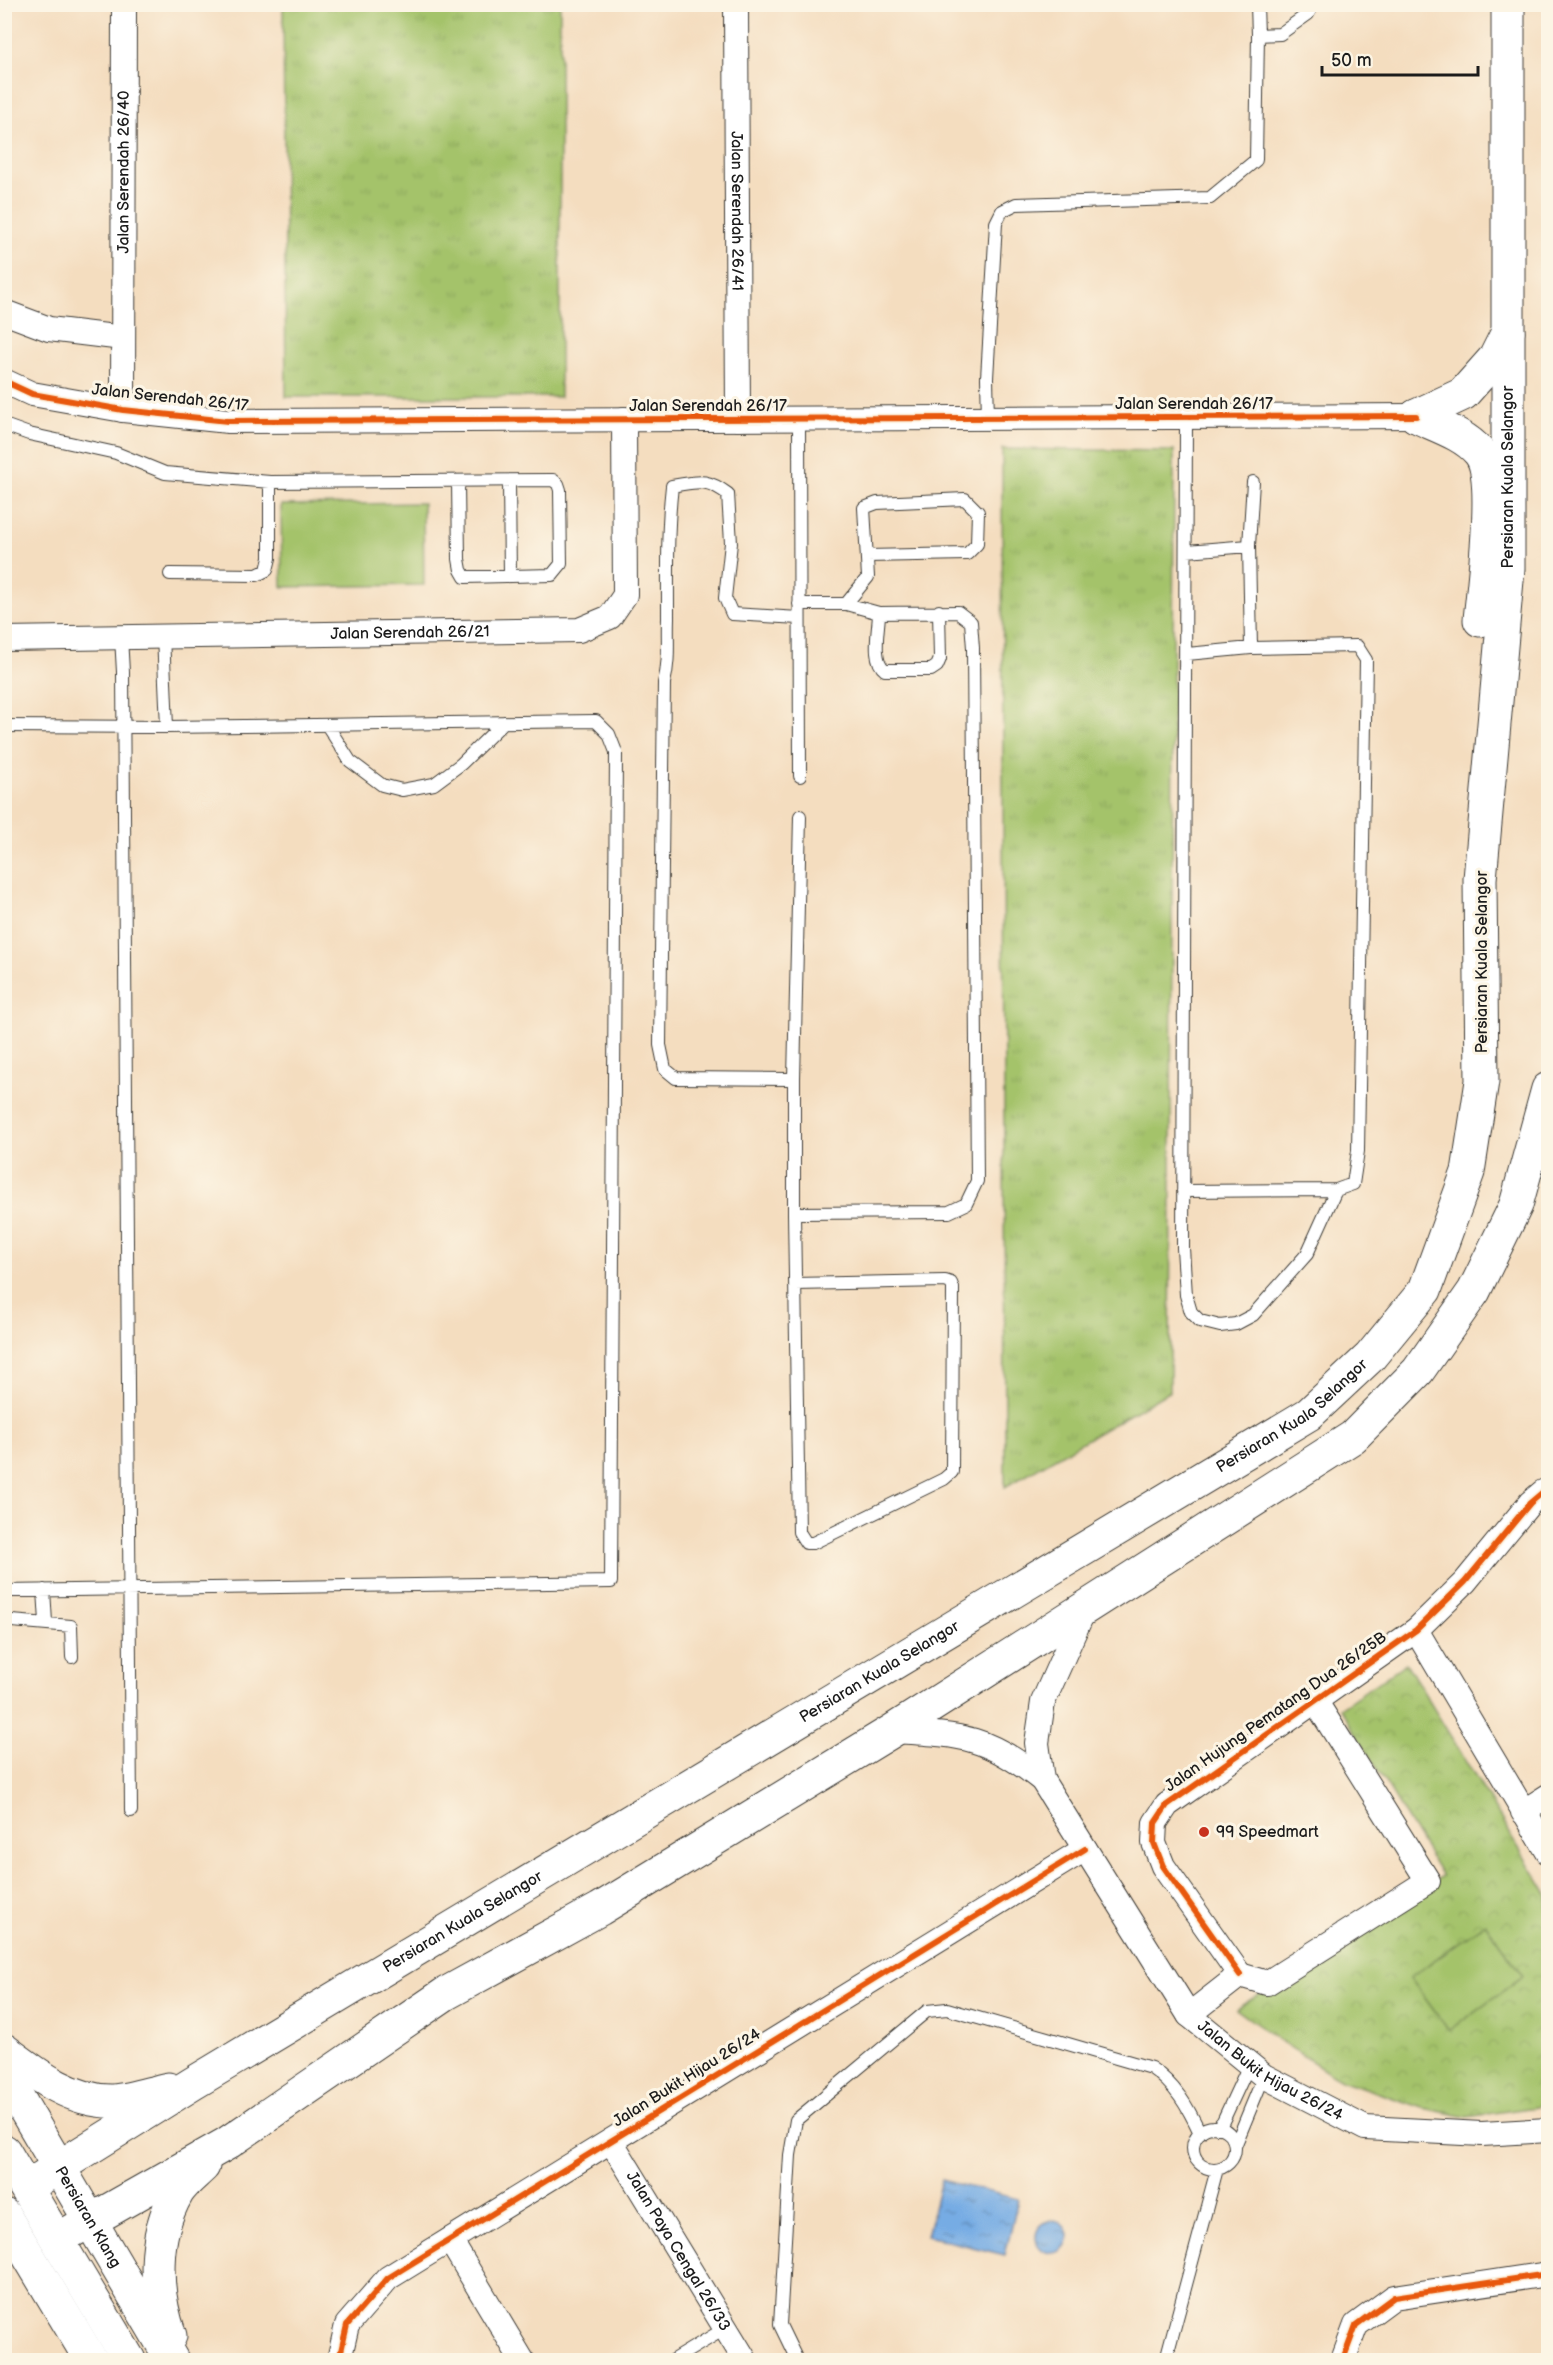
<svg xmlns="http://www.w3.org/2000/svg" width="1553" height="2365" font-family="'Balsamiq Sans',sans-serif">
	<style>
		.grass { fill: url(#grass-tufts); stroke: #607044; stroke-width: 1.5 }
		.park { fill: url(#park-crowns); stroke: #607044; stroke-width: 1.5 }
		.garden { fill: #a4c36b; stroke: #607044; stroke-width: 1.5 }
		.water { fill: url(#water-ripples); stroke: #496480; stroke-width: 1.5 }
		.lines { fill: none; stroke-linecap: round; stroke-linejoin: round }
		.lane-casing { stroke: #3c3934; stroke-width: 14 }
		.street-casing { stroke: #3c3934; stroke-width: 26 }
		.primary-casing { stroke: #3c3934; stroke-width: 35 }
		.lane { stroke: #fff; stroke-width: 12 }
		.street { stroke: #fff; stroke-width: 24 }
		.primary { stroke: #fff; stroke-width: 33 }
		.cycleway-casing { stroke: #fcf5e5; stroke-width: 10 }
		.cycleway { stroke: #e8590c; stroke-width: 6 }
		.poi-dot { fill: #c8321e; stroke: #fcf5e5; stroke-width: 2 }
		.labels { text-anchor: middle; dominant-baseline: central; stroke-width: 6; stroke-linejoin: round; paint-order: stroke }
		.street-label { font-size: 16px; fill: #1c1c1c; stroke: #fcf5e5 }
		.poi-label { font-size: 16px; fill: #1c1c1c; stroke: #fcf5e5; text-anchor: start }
	</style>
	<defs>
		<pattern id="grass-tufts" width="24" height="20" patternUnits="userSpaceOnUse" patternTransform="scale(1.5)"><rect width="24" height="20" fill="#a4c36b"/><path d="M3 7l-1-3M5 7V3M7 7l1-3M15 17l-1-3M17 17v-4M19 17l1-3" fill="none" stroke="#8da75c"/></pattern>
		<pattern id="park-crowns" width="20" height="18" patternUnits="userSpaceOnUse" patternTransform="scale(1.5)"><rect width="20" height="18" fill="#a4c36b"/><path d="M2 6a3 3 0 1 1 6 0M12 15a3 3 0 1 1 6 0" fill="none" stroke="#8da75c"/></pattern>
		<pattern id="water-ripples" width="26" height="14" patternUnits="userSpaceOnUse" patternTransform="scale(1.5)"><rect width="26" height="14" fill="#76ace4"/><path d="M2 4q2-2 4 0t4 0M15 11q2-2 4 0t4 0" fill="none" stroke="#608bb8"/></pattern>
	</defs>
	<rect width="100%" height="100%" fill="#fcf5e5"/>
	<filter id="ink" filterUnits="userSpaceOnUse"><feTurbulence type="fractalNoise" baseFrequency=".0167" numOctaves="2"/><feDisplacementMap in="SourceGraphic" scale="12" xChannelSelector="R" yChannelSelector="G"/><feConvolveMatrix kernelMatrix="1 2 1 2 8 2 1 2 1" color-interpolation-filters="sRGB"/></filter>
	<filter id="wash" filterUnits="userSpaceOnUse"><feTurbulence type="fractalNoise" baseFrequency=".008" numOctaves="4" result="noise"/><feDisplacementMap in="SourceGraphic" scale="24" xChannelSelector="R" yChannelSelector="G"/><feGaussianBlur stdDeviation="1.35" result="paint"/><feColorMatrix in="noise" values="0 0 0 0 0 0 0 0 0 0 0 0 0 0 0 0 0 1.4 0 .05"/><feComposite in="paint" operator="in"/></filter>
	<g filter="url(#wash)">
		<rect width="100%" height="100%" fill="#f4ddbf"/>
		<path class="grass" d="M283,5H560V397H286Z
			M1002,449L1174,451L1170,1391L1005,1487Z"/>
		<path class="park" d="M1406,1663L1548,1896V2102L1536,2107L1467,2117L1422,2108L1341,2080L1280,2041L1236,2009L1442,1876L1340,1708Z"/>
		<path class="garden" d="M423,503L424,585L282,587L281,505Z
			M1485,1923L1523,1976L1449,2031L1410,1978Z"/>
		<path class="water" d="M941,2180L1018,2199L1005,2255L927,2236Z
			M1036 2237a16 16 0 1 1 32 0a16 16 0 1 1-32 0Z"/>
	</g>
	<g filter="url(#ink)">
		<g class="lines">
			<g class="lane-casing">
				<path id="lane" d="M1257,4L1258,35
					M1186,417L1183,1248L1186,1295L1191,1312L1200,1321L1220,1326L1236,1324L1253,1315L1307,1254L1336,1190
					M988,418L987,378L996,223L1002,211L1016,204L1210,198L1256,160L1258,35L1280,34L1308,14L1314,4
					M799,419L800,776
					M4,425L29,434L116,453L165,473L270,482L553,480L558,484L560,490L561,564L552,575L465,577L461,570L459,559L458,481
					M509,481L510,576
					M1249,546L1253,482
					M170,574L257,575L267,570L270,558V482
					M799,604H846L868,577L864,508L877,503L965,499L978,512L977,544L967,554L867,556
					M879,613C879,628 871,660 885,670H931L937,666L940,659L939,611
					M163,636L167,727
					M121,637L123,672L131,1811
					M1187,654L1251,648L1249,546L1187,551
					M327,725L350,761L382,785L402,790L434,784L461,764L504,722
					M4,726L167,727L596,721L609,734L616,752L611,1582L4,1591
					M800,816L794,1079V1213L949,1212L966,1204L977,1181L973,648L971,622L958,612L879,613L846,604
					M794,1079L676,1078L665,1069L660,1045L664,683C670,659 667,641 668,618C668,574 667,529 672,486C698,482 705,477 728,494L731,543L725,598L732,614L799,618
					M1183,1191L1336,1190L1353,1184L1358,1151L1366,660L1357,646L1251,648
					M794,1213L799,1532L806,1543H813L944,1479L952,1472L953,1288L951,1283L945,1281L795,1284
					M44,1590L46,1622
					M12,1621L71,1626L72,1657
					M1193 2148a21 21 0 1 1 42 0a21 21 0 1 1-42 0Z
					M1217,2128L1223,2121L1249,2065
					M1235,2146L1264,2076
					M1166,2359L1217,2169
					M673,2360L726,2328
					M797,2360L780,2325L790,2155L796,2120L927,2011L947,2009L1151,2068C1175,2084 1188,2107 1200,2133"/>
			</g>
			<g class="street-casing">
				<g id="street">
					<path id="s1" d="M736,4L738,419"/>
					<path d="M4,312L49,329L123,338"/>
					<path d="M4,381L32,394L123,410L228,421L1416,416"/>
					<path id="s2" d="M123,410L124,4"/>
					<path id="s3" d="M4,639L579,630L610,617L625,595L624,419"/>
					<path d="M1416,1630L1548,1852"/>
					<path id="s4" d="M892,1731C961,1735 986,1735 1042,1780L1189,2015L1264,2076L1365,2128L1482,2134L1548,2130"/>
					<path d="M1042,1780L1037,1743L1043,1702L1085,1608"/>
					<path d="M1523,1812L1548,1796"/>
					<path d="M1240,1975L1163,1866L1154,1843L1155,1823L1167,1805L1416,1630L1465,1582L1530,1503L1543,1492L1548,1490"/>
					<path d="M1240,1975L1267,1983L1428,1881L1316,1702"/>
					<path d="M1189,2015L1240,1975"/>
					<path id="s5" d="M611,2141L745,2360"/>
					<path d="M450,2240L522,2360"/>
					<path d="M339,2360L347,2325L388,2278L1085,1849"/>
					<path d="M1343,2360L1356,2325L1394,2297L1548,2274"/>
				</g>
			</g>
			<g class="primary-casing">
				<g id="primary">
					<path d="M1416,416C1437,426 1464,434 1479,452C1499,475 1483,587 1480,620"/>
					<path d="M1416,416L1463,394L1495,358L1508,332"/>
					<path d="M4,2050C36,2074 71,2102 113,2101C130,2100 150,2093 168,2089"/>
					<path id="s6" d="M4,2074L172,2360"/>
					<path d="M4,2151L129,2360"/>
					<path id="s7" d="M27,2187L192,2084L1309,1414L1370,1357L1425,1290L1468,1172L1482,1081L1480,879L1508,569V4"/>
					<path d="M4,2215L91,2360"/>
					<path d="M58,2239L226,2144L445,1994L600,1909L892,1731L1353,1437L1418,1371L1474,1291L1516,1205L1548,1089"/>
					<path d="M170,2336C154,2290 152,2237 177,2193C183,2183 195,2174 203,2166"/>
				</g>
			</g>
			<use href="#lane" class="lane"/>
			<use href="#street" class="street"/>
			<use href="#primary" class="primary"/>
			<g class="cycleway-casing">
				<path id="cycleway" d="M4,381L32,394L123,410L228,421L1416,416
					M1240,1975L1163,1866L1154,1843L1155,1823L1167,1805L1416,1630L1465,1582L1530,1503L1543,1492L1548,1490
					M339,2360L347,2325L388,2278L1085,1849
					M1343,2360L1356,2325L1394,2297L1548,2274"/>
			</g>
			<use href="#cycleway" class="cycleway"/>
		</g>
	</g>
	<circle class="poi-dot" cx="1204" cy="1832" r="6"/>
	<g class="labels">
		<g class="street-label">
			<text stroke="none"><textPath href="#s2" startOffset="238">Jalan Serendah 26/40</textPath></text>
			<text stroke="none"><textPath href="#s1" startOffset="207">Jalan Serendah 26/41</textPath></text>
			<text transform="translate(170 398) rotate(6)">Jalan Serendah 26/17</text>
			<text x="1194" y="404">Jalan Serendah 26/17</text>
			<text x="708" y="406">Jalan Serendah 26/17</text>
			<text stroke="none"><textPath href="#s7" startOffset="2490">Persiaran Kuala Selangor</textPath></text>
			<text stroke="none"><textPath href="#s3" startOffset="406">Jalan Serendah 26/21</textPath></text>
			<text transform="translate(1482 962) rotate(-90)">Persiaran Kuala Selangor</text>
			<text stroke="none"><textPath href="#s7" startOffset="1482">Persiaran Kuala Selangor</textPath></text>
			<text stroke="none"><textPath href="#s7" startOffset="996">Persiaran Kuala Selangor</textPath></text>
			<text transform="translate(1276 1712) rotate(-35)">Jalan Hujung Pematang Dua 26/25B</text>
			<text stroke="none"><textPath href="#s7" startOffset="510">Persiaran Kuala Selangor</textPath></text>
			<text stroke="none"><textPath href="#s4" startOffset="538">Jalan Bukit Hijau 26/24</textPath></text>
			<text transform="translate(687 2078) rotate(-32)">Jalan Bukit Hijau 26/24</text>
			<text stroke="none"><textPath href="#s6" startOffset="166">Persiaran Klang</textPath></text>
			<text stroke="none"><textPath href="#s5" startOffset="129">Jalan Paya Cengal 26/33</textPath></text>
		</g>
		<g class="poi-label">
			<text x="1216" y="1832">99 Speedmart</text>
		</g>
	</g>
	<rect width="1553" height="2365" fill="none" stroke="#fcf5e5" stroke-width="24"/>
	<path d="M1322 66v9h156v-9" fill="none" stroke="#1c1c1c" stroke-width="3"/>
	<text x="1331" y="66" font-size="18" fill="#1c1c1c" stroke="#fcf5e5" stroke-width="4.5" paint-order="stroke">50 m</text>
</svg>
